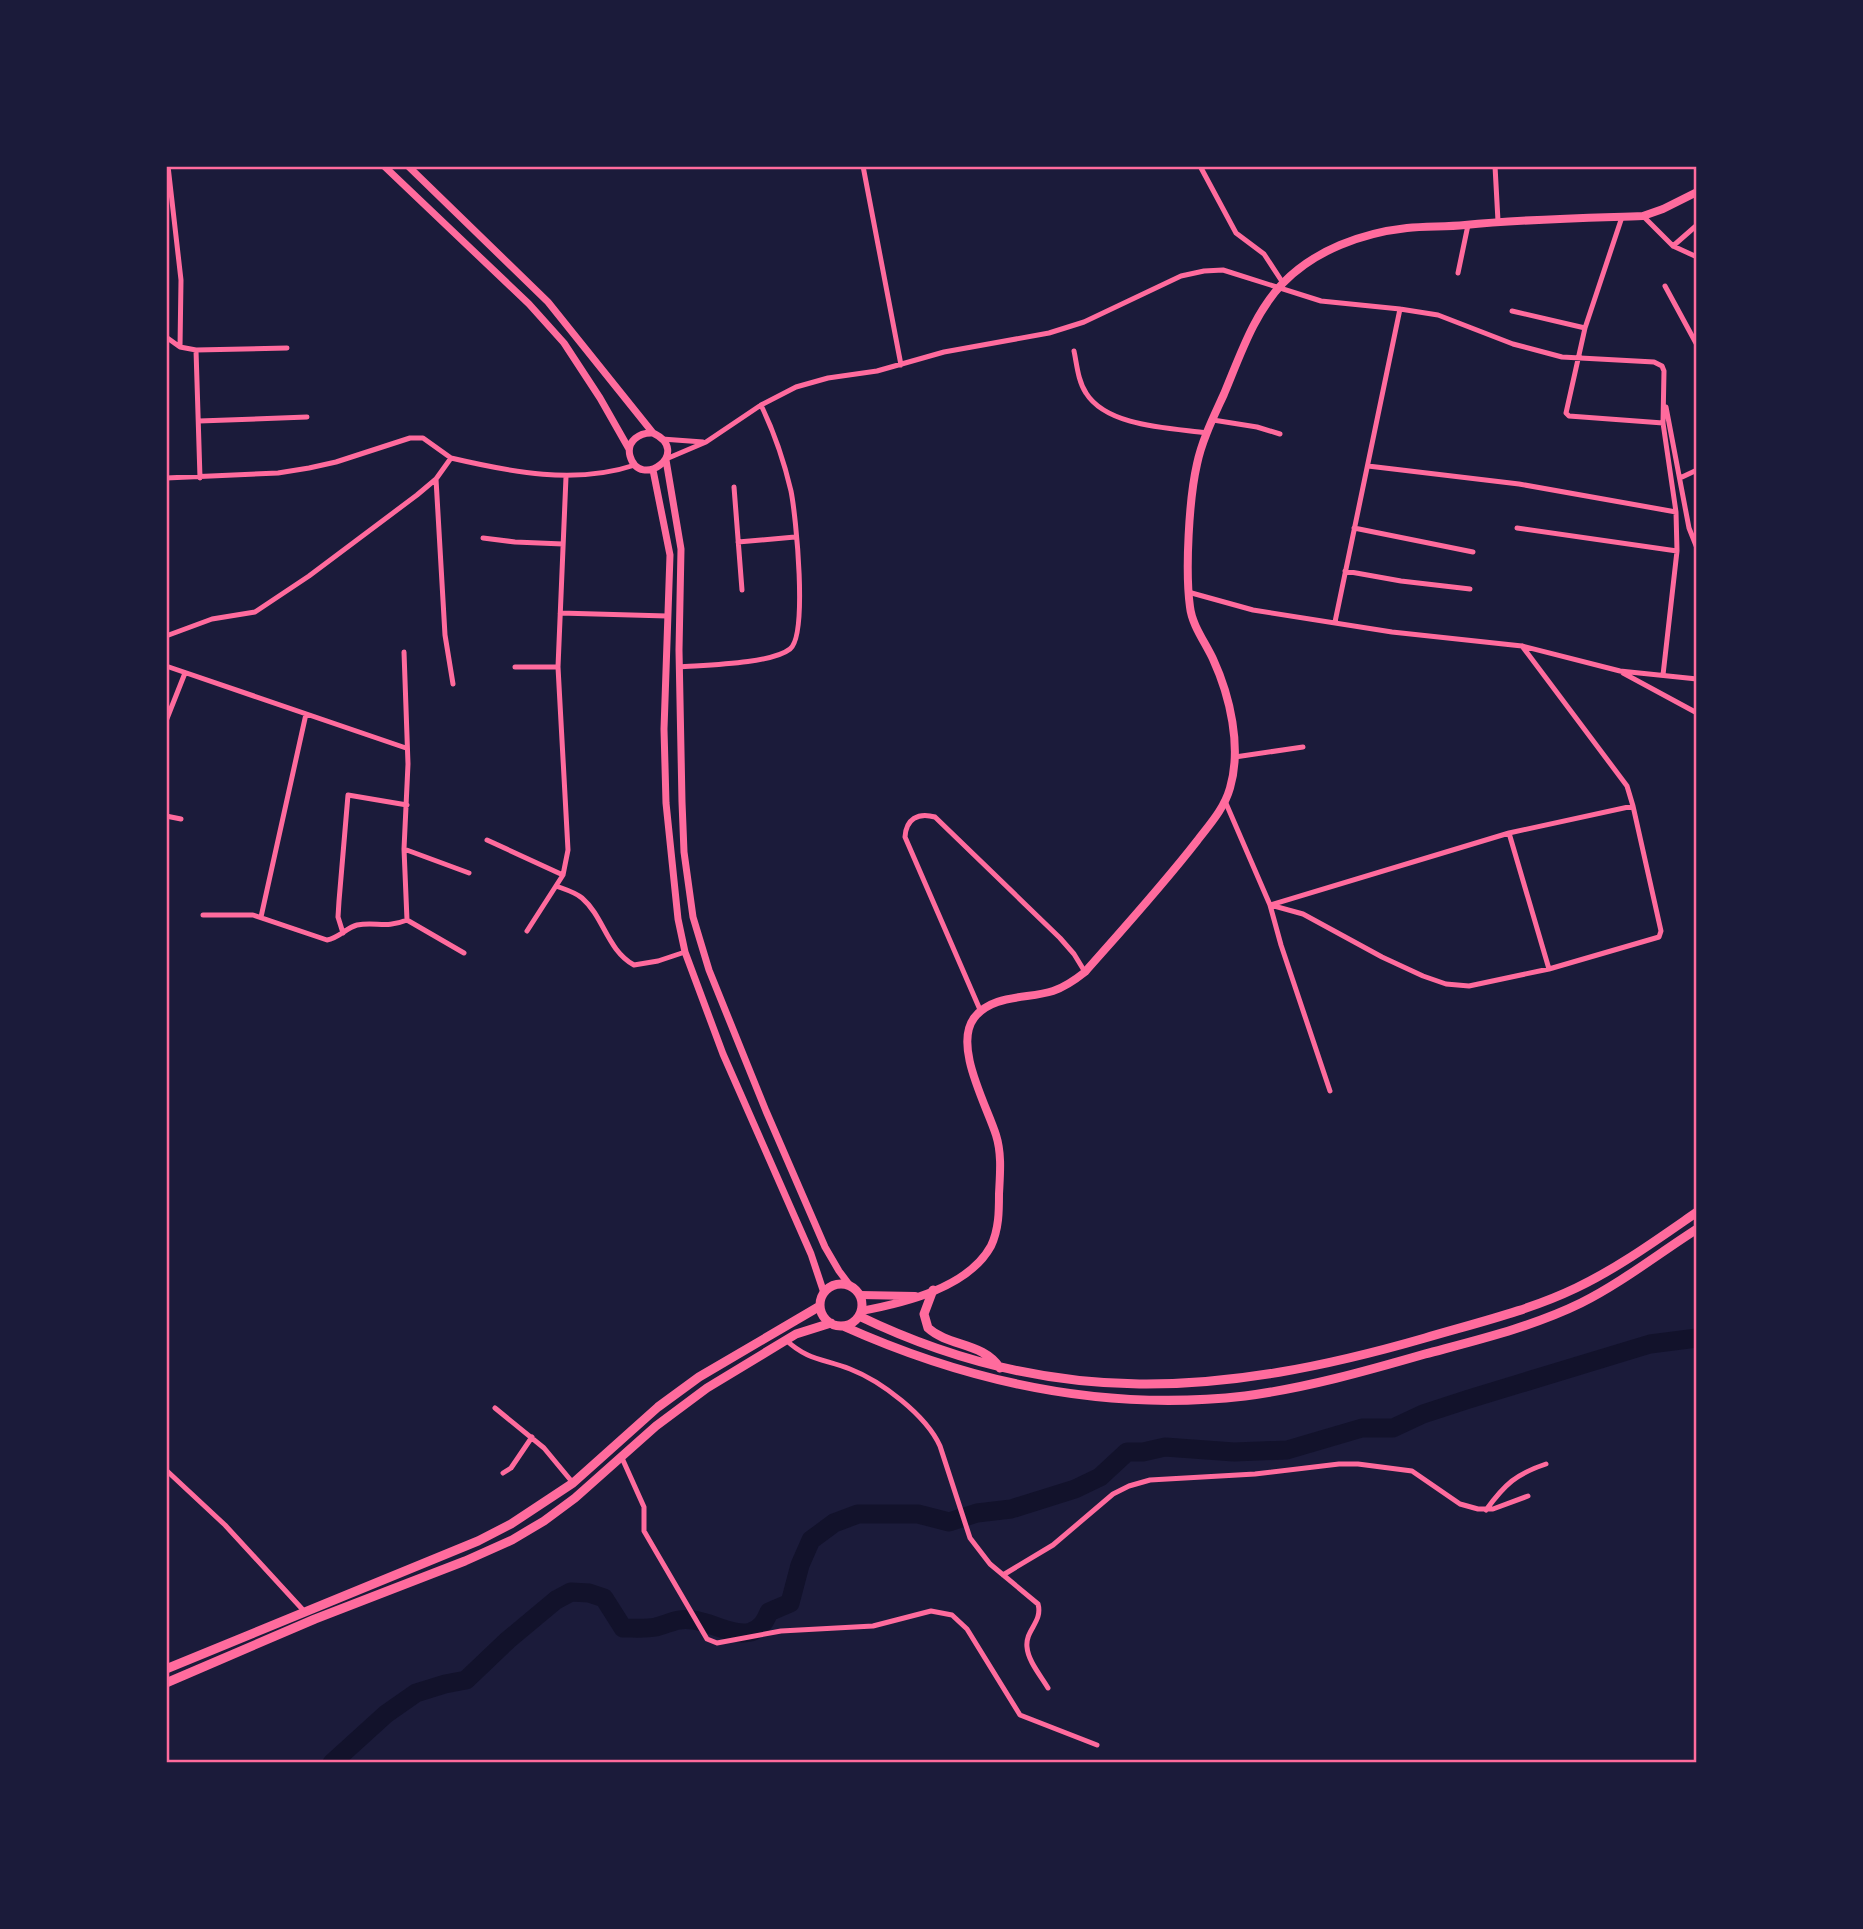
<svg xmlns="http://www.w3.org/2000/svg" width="1863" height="1929" font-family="Bitter,serif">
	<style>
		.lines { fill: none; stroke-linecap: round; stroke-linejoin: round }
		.river { stroke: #12122b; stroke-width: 19 }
		.minor { stroke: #ff6b9d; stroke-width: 5 }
		.secondary { stroke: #ff6b9d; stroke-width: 7 }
		.primary { stroke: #ff6b9d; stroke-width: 8 }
		.trunk { stroke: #ff6b9d; stroke-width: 9 }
		.neatline { fill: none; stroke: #ff6b9d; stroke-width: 2.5 }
	</style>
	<rect width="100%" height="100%" fill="#1b1b3a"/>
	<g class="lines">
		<path class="river" d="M332,1763L386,1714L416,1693L445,1684L466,1680L508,1640L556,1600L571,1592L589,1593L604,1598L623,1628C634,1628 646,1629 656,1627C672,1623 675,1618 693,1620C711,1622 734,1637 751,1632C762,1628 765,1621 769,1612L790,1603L800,1565L811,1540L834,1523L858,1514H918L949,1522L977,1513L1011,1509L1075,1489L1100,1477L1127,1452H1143L1165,1447L1234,1452L1287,1450L1362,1428H1393L1423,1414L1469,1399L1650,1344L1697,1338"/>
		<path class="minor" d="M168,166L181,280L180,347
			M176,166H186
			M863,166L901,365
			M1200,166L1236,233L1264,254L1283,283
			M1495,166L1498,221
			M1643,216L1673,246L1697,257
			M1622,217L1585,328L1566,413L1569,416L1663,423
			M1673,246L1697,225
			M1458,273L1468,225
			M1665,286L1697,345
			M1512,311L1585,328
			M166,337L180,347L196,350L287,348
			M196,350L200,478
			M1074,351C1077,365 1078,381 1086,393C1107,427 1171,428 1207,433
			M1666,407L1689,528L1697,548
			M1213,420L1257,427L1280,434
			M199,421L307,417
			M662,439L703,442
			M666,459L706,442L761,405L796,387L828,378L877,371L944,352L1049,333L1084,322L1181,276L1204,271L1223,270L1321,301L1400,309L1438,315L1513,344L1562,357L1654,362L1662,366L1664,371L1663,423L1676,512L1677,551
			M1368,466L1519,484L1676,512
			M166,478L278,473L309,468L336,462L410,438H423L451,458
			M1680,478L1697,470
			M436,479L445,635L453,684
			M734,487L742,590
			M1354,528L1473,552
			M1517,528L1677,551L1663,675
			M483,538L515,542L563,544
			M738,542L795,537
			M1345,571L1401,581L1470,589
			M1188,592L1253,610L1392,632L1522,646L1620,671L1697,679
			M560,613L667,616
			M1335,622L1400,309
			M166,636L212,619L255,612L309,576L417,495L436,479L451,458C511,472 575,485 635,465
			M404,652L408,764L404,849L469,873
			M166,666L406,748
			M515,667H558
			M679,667C704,665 771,664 790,649C808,635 796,516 791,491C784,461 774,432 761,405
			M1623,673L1697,713
			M166,721L185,673
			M1235,757L1303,747
			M1225,801L1270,905L1303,914L1382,957L1423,976L1446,984L1469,986L1549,969L1659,937L1661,931L1633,806L1627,786L1522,646
			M166,816L181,819
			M1509,833L1549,969
			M487,840L563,875
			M404,849L407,920L464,953
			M556,886C564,889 575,892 582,898C604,917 607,950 634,965L658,961L685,952
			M203,915H253L327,940C339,938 346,928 357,925C376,921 385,929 407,920
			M261,917L306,714
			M527,931L563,875L568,850L558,667L566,477
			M343,933L338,917L339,901L348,795L407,805
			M981,1012L905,837C906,819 918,812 935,817L1060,938L1074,954L1085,972
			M1330,1091L1281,945L1270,905L1509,833L1633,806
			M786,1340C807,1360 824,1359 850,1369C881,1381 926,1415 940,1446L970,1538L990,1564L1038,1604C1043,1622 1025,1630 1027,1647C1028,1661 1041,1676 1048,1688
			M495,1408L544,1448L573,1483
			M622,1458L644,1507V1531L707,1639L717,1643L781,1631L873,1626L931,1611L952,1615L967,1629L1020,1715L1097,1745
			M166,1470L225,1525L304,1611
			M503,1473L511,1468L532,1437
			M1486,1510C1505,1484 1516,1474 1546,1464
			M1003,1575L1053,1545L1113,1494L1129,1486L1150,1480L1255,1474L1339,1464H1358L1412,1471L1460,1504L1478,1509H1493L1528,1496"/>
		<path class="secondary" d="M384,166L529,304L564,343L600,398L629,449
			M408,166L548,302L653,433C693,452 640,491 630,456C626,441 640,432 653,433
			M666,460L681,549L679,650L682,802L684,852L693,917L709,970L766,1111L825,1247L839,1271L851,1287
			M653,470L670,555L664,729L666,803L678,919L685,952L723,1054L811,1254L824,1293"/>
		<path class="primary" d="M860,1295L915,1296
			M861,1311C904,1303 968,1288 991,1246C999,1229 999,1211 999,1194C1000,1174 1002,1154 996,1135C987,1106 953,1046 974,1018C992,994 1028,999 1053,991C1065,987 1075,980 1085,972C1123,929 1162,886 1197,841C1210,824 1224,809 1230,788C1242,747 1230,696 1213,659C1205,642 1192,625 1190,607C1185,571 1189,499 1197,464C1202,440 1214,416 1224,394C1240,356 1254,313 1283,283C1315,250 1362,233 1407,228C1426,226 1446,227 1465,225C1524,219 1583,218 1643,216L1663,209L1697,192"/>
		<path class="trunk" d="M820 1305a21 21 0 1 1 42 0a21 21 0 1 1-42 0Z
			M933,1290L924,1314L928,1328C949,1347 983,1342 1000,1368
			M859,1316C1053,1410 1224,1396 1425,1338C1476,1323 1528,1311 1576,1288C1618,1268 1658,1239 1697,1212
			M843,1326C970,1383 1105,1412 1245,1396C1306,1388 1366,1371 1425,1354C1477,1340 1532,1327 1581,1303C1621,1283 1658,1254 1697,1229
			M166,1669L478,1541L511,1524L573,1483L658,1407L699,1377L820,1306
			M166,1683L315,1619L465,1561L512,1540L544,1521L575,1498L656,1426L707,1388L796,1334L831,1323"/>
	</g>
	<rect width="1863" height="1929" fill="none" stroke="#1b1b3a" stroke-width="336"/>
	<rect x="168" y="168" width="1527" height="1593" class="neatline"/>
</svg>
